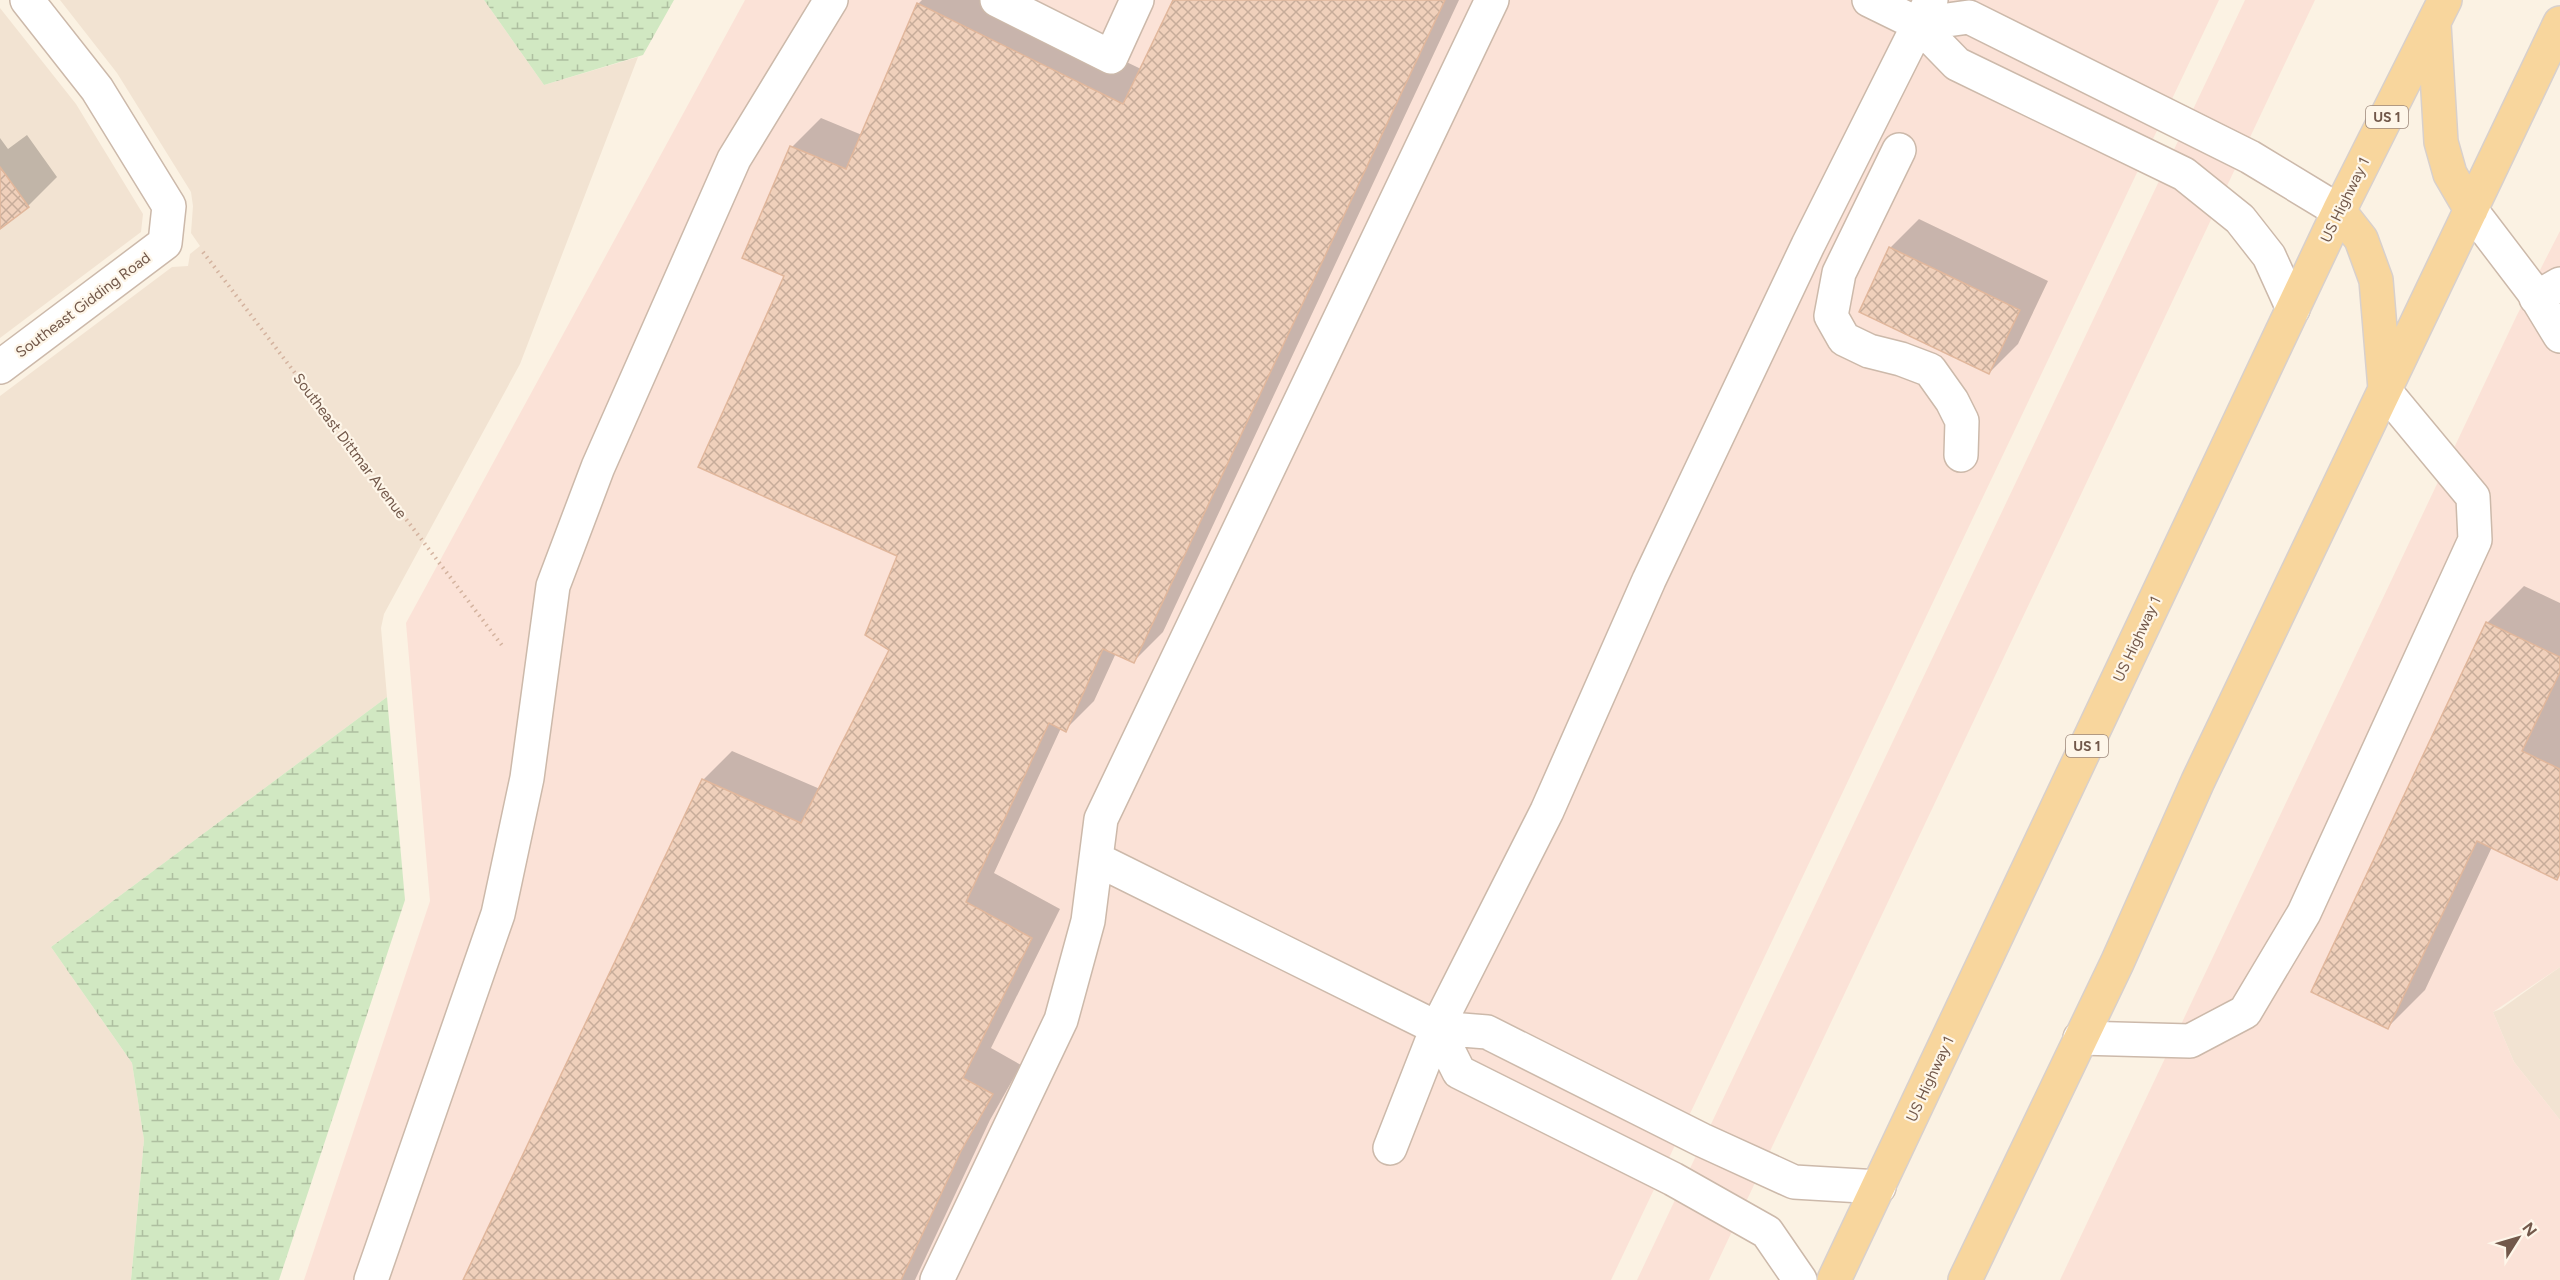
<svg xmlns="http://www.w3.org/2000/svg" width="2560" height="1280" font-family="Figtree,sans-serif">
	<style>
		.residential { fill: #f2e3d2 }
		.commercial { fill: #fbe2d7 }
		.wetland { fill: url(#wetland-marsh) }
		.shadow { fill: #0003 }
		.building { fill: url(#building-cross-hatch); stroke: #e1b79c; stroke-width: 1.5 }
		.lines { fill: none; stroke-linecap: round; stroke-linejoin: round }
		.minor-casing { stroke: #ccb9aa; stroke-width: 36 }
		.major-casing { stroke: #d8d0cc; stroke-width: 36 }
		.path { stroke: #d4b39f; stroke-width: 4; stroke-dasharray: 1.5 4.5; stroke-linecap: butt }
		.minor { stroke: #fff; stroke-width: 33 }
		.major { stroke: #f8d69d; stroke-width: 33 }
		.labels { text-anchor: middle; dominant-baseline: central; stroke-width: 4.5; stroke-linejoin: round; paint-order: stroke }
		.shield { fill: #fef6e9; stroke: #9c877a; stroke-width: 1.5 }
		.shield-label { font-size: 14px; font-weight: bold; fill: #72584a }
		.street-label { font-size: 15px; fill: #72584a; stroke: #fef6e9 }
	</style>
	<defs>
		<pattern id="wetland-marsh" width="20" height="14" patternUnits="userSpaceOnUse" patternTransform="scale(1.5)"><rect width="20" height="14" fill="#d1e8c2"/><path d="M1 5h8M5 5V1M11 12h8M15 12V8" fill="none" stroke="#aebfa0"/></pattern>
		<pattern id="building-cross-hatch" width="8" height="8" patternUnits="userSpaceOnUse" patternTransform="scale(1.5)"><rect width="8" height="8" fill="#f0d0bb"/><path d="M0 0l8 8M0 8l8-8" fill="none" stroke="#c7ac9a"/></pattern>
	</defs>
	<rect width="100%" height="100%" fill="#fbf2e3"/>
	<path class="residential" d="M60,0H484L544,85L638,57L520,364L384,614L381,628L387,697L51,947L132,1063L144,1140L131,1280H0V396L172,267L188,266L190,254L200,246L191,233L193,206L191,192L117,73Z
		M0,8L76,104L143,214L141,232L0,338Z
		M2560,967V1120L2514,1062L2493,1012L2501,1009Z"/>
	<path class="commercial" d="M745,0H2219L1611,1280H304L430,901L406,623Z
		M2245,0H2315L1709,1280H1637Z
		M2560,231V967L2493,1012L2514,1062L2560,1120V1280H2060L2517,315Z"/>
	<path class="wetland" d="M484,0H674L643,55L544,85Z
		M387,697L405,900L279,1280H131L144,1140L132,1063L51,947Z"/>
	<path class="shadow" d="M922,0H998L1141,69L1175,0H1459L1163,632L1134,661L1116,653L1094,701L1065,730L1061,728L994,873L1060,909L991,1048L1021,1065L990,1120L915,1280H465L703,780L732,751L820,789L891,650L899,555L786,275L792,147L821,118L862,135L918,4Z
		M27,135L57,177L28,206L0,227V138L8,149Z
		M1919,219L2048,281L2018,344L1989,373L1890,248Z
		M2524,586L2560,603V874L2556,878L2492,847L2425,990L2388,1027L2487,623Z"/>
	<path class="building" d="M1173,0H1445L1134,663L1103,649L1066,732L1049,723L966,902L1032,938L963,1078L993,1094L961,1151L901,1280H463L702,779L801,823L889,650L865,635L897,556L698,467L784,276L742,258L790,146L846,169L917,3L1123,104Z
		M0,167L29,207L0,229Z
		M1889,247L2020,310L1989,374L1859,312Z
		M2486,622L2560,657V672L2522,751L2560,769V873L2557,880L2477,841L2388,1029L2311,992Z"/>
	<g class="lines">
		<g class="minor-casing">
			<path id="minor" d="M997,0L1111,57L1137,0
				M1869,0L1918,24L1957,64L2184,174L2240,219L2269,256L2293,309
				M1918,24L1969,17L2250,157L2339,211
				M1899,150L1839,273L1831,316L1844,339L1869,351L1901,359L1930,370L1952,401L1962,421L1961,455
				M2471,210L2532,290L2560,336
				M2536,298L2560,284
				M0,367L165,243L169,206L97,89L27,0
				M1096,859L1437,1028L1487,1032L1702,1140L1794,1182L1879,1187
				M1437,1028L1459,1072L1673,1179L1767,1232L1800,1280
				M2080,1038L2190,1041L2245,1012L2304,913L2475,540L2473,497L2385,391
				M1390,1148L1437,1028L1547,811L1649,580L1808,245L1931,0
				M371,1280L498,914L527,778L553,586L598,467L734,159L831,0
				M937,1280L1061,1020L1088,921L1101,819L1492,0"/>
		</g>
		<g class="major-casing">
			<path id="major" d="M2434,24L2441,142L2450,174L2471,210
				M2339,211L2361,239L2376,280L2385,389
				M1834,1280L2339,211L2445,0
				M1965,1280L2117,963L2198,781L2560,23"/>
		</g>
		<path class="path" d="M203,252L504,648"/>
		<use href="#minor" class="minor"/>
		<use href="#major" class="major"/>
	</g>
	<g class="labels">
		<g class="shield">
			<rect x="2366" y="106" width="42" height="22" rx="4.5"/>
			<rect x="2066" y="735" width="42" height="22" rx="4.5"/>
		</g>
		<g class="shield-label">
			<text x="2387" y="117">US 1</text>
			<text x="2087" y="746">US 1</text>
		</g>
		<g class="street-label">
			<text transform="translate(2345 200) rotate(-64)">US Highway 1</text>
			<text transform="translate(83 305) rotate(-37)">Southeast Gidding Road</text>
			<text transform="translate(350 446) rotate(53)">Southeast Dittmar Avenue</text>
			<text transform="translate(2137 639) rotate(-65)">US Highway 1</text>
			<text transform="translate(1930 1079) rotate(-65)">US Highway 1</text>
		</g>
	</g>
	<g transform="translate(2518 1238) rotate(53)" stroke="#fef6e9" stroke-width="4.5" paint-order="stroke">
	<path d="M0-4.5L10 22L0 15L-10 22Z" fill="#72584a"/>
	<text y="-9" font-size="16" font-weight="bold" text-anchor="middle" fill="#72584a">N</text>
	</g>
</svg>
